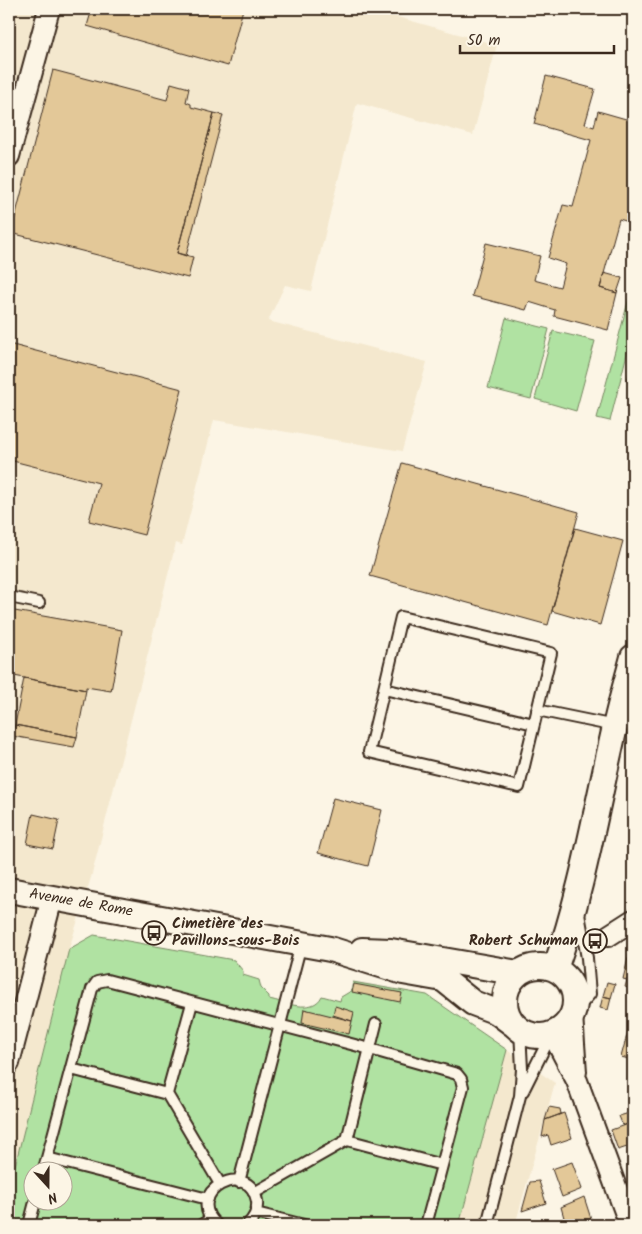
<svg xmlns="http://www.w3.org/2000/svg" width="642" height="1234" font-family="Kalam,sans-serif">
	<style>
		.built { fill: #f4e8ce }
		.green { fill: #b0e2a2; stroke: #768660; fill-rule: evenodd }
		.building { fill: #e3c898; stroke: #3b2a1e }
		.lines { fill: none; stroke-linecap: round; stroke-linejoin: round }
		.service-casing { stroke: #3b2a1e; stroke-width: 14 }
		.minor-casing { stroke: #3b2a1e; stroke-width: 24 }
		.tertiary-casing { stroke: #3b2a1e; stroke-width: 28 }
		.service { stroke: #fcf5e5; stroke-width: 10 }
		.minor { stroke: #fcf5e5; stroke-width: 20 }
		.tertiary { stroke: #fcf5e5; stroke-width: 24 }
		.labels { text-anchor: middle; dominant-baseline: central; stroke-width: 4; stroke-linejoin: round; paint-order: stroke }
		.street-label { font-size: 15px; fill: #3b2a1e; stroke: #fcf5e5 }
		.poi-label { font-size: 15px; font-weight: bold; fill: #3b2a1e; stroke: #fcf5e5; text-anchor: start }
	</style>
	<rect width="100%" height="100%" fill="#fcf5e5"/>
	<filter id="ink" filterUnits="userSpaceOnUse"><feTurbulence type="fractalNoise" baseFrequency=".02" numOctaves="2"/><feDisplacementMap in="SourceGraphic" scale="10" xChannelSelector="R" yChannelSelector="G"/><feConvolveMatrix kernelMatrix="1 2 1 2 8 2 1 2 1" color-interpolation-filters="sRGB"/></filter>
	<g filter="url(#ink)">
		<path class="built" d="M9,9H369L497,45L473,135L357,103L311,291L285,285L268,321L427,362L402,451L214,420L182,545L176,543L92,874L69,949L9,1190Z
			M507,1050L555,1083L515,1225H459Z"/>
		<path class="green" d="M629,298L633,300V330L610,421L597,418Z
			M506,318L549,329L531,399L488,388Z
			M553,331L595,341L576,411L535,399Z
			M94,935L234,960L243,971V975L259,980L261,988L269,996V999C284,1002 313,1015 322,996L340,1001L341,997L351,991L353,982L427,995L507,1050L459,1225H9V1190L69,949ZM32,1172H62V1202H32Z"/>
		<path class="building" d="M92,9H243L228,66L87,26Z
			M9,10L14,11L9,30Z
			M53,70L167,100L171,83L189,88L186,102L191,104V107L214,113L177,253L193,257L188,278L11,233Z
			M546,76L595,89L585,124L594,127L598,111L633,121V206L629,222L619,219L600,288L617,293L608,330L554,316L555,310L529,302L526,310L472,296L486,243L540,256L534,280L560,287L566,264L548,258L563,205L573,207L591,140L534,124Z
			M214,113L223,115L186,256L177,253Z
			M604,273L622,278L617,293L600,288Z
			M9,344L182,389L144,535L89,521L99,483L9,460Z
			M630,371L633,372V383L627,381Z
			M402,463L579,512L548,625L370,576Z
			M575,528L623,541L600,625L552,611Z
			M9,610L122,630L111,691L86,687V690L9,675Z
			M24,678L86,690L77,737L15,725Z
			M15,725L77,737L74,747L12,736Z
			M333,798L382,810L368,866L318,853Z
			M33,814L59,820L53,849L27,844Z
			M629,954L633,955V989L625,987L627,980L623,979Z
			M607,982L615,984L611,998L603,996Z
			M354,984L402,993L400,1002L352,992Z
			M603,996L611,998L608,1010L600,1008Z
			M335,1006L354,1012L352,1021L333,1015Z
			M304,1009L352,1021L349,1034L302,1023Z
			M630,1024L633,1025V1044L629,1059L621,1057Z
			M633,1044V1060L629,1059Z
			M629,1059L633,1060V1089L628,1091Z
			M549,1107L560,1109L561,1114L545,1120Z
			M633,1112V1122L623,1126L619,1116Z
			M564,1113L572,1138L551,1145L548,1135L542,1137L545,1120Z
			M633,1122V1145L618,1150L611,1130Z
			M572,1162L582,1189L562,1197L552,1169Z
			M539,1181L546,1203L522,1211L530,1182Z
			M584,1197L593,1225H566L561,1207Z"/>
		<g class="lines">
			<g class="service-casing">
				<path id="service" d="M9,597L39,603
					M401,617L551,653L519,787L369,752Z
					M384,689L534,724
					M537,710L615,726
					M192,1003L167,1094L220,1184
					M572,1015L590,994L587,958L579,914
					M71,1069L167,1094
					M523,1091L552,1033
					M347,1140L442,1165
					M47,1158L92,989L97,982L107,980L370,1049L457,1074L461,1079L463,1087L426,1225
					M43,1172L47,1158L208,1199
					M239,1182L301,944
					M254,1193L347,1140L376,1024
					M256,1213L304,1225
					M29,1225L35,1202
					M201,1225L211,1219
					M217,1225C181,1193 249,1157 257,1201C258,1211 254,1219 247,1225
					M487,1225L520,1096L522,1069L520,1030"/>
			</g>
			<g class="minor-casing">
				<path id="minor" d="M9,156L49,9
					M608,936L633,920
					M572,1015L576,1072
					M552,1033L577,1081L630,1225
					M9,1063L52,898"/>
			</g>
			<g class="tertiary-casing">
				<path id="tertiary" d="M9,890L330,949L403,972L443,979L473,1003L497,1012L513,1024
					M362,950L391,951L518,973
					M505 1001a35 35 0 1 1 70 0a35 35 0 1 1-70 0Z
					M555,969C583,890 596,808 615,727C620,704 627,680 633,657"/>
			</g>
			<use href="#service" class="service"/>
			<use href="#minor" class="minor"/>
			<use href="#tertiary" class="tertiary"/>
		</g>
	</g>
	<defs>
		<g id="bus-ring" transform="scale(1.25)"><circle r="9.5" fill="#fcf5e5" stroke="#3b2a1e" stroke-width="1.5"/><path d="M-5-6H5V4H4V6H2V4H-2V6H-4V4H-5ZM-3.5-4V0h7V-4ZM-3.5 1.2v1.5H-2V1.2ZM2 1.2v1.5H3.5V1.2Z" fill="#3b2a1e"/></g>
	</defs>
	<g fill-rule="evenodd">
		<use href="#bus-ring" x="154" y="933"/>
		<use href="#bus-ring" x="595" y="941"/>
	</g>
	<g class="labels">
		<g class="street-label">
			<text transform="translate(81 903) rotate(10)">Avenue de Rome</text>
		</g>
		<g class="poi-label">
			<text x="172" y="924">Cimetière des<tspan x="172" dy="17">Pavillons-sous-Bois</tspan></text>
			<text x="578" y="941" text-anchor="end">Robert Schuman</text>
		</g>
	</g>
	<rect width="642" height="1234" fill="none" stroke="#fcf5e5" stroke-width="30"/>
	<rect x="15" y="15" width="612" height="1204" fill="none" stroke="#3b2a1e" stroke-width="2" filter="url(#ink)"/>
	<g transform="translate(48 1186) rotate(159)"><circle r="24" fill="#fcf5e5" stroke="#afa495"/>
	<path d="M0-4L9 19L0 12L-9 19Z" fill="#3b2a1e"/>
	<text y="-8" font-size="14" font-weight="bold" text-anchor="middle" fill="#3b2a1e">N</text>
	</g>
	<path d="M460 45v8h154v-8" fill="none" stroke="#3b2a1e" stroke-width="2.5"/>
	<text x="467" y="45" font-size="15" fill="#3b2a1e" stroke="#fcf5e5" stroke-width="4" paint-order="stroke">50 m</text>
</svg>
